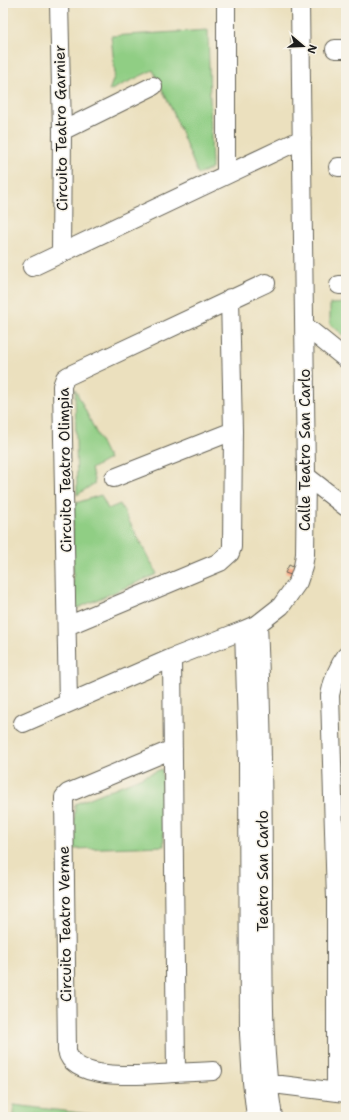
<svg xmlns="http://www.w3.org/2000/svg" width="349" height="1120" font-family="'Shantell Sans',sans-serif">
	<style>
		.green { fill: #90ce84; stroke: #567550 }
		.building { fill: #faa986 }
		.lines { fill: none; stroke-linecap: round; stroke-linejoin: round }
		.minor-casing { stroke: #646155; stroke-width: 20 }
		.minor { stroke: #fff; stroke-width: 18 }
		.labels { text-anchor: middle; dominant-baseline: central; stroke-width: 3; stroke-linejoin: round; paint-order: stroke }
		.street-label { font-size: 15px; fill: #1c1c1c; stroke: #f7f3e8 }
	</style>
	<rect width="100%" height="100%" fill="#f7f3e8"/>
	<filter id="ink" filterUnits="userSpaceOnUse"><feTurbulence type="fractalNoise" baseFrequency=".025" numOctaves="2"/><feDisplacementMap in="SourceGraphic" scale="8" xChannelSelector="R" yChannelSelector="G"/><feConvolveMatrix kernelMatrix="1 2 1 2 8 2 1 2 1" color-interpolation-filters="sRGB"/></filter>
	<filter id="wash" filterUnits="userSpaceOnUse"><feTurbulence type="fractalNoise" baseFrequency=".012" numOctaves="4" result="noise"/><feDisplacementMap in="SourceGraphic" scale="16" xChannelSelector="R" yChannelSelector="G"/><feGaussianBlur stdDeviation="0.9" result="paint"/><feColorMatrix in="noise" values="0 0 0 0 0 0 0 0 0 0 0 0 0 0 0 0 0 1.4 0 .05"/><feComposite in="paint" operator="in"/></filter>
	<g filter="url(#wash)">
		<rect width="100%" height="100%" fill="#ebe0be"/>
		<path class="green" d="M208,30L212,169L198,174L173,112L153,70L109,91L115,74L111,36Z
			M346,303V337L330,324V304Z
			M75,389L109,459L91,469L95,483L77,495Z
			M101,495L108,509L120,504L157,574L73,610V504Z
			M162,769L164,846L73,849L75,804Z
			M14,1105L114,1117H14Z"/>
		<g id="blocks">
			<path class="building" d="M295,561L294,576L285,573L289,565L293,567Z"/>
		</g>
	</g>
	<g filter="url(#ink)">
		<use href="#blocks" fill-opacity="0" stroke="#646155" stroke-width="1"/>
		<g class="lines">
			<g class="minor-casing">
				<path id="minor" d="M59,3L62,131L61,253
					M226,3V175
					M335,49H346
					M62,131L153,86
					M338,167H346
					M32,267L302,139
					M339,285H346
					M305,326L346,359
					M306,476L346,507
					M114,478L233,431
					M258,624C262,714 263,805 263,896C264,970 261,1044 273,1117
					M67,626L220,562L230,553L232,547L233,431L230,298
					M244,630L248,762L249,1034L252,1082L256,1117
					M172,658L176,1073
					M68,703L62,386L65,378L68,376L266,283
					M23,723L172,658L244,630L258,624L281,606L298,582L303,567L305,554L306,476L300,3
					M173,749L68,793L64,797L67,1051C74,1084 151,1074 175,1073C188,1072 200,1072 213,1071
					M257,1082L346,1093
					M336,1092V899L330,695C333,680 337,668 346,656"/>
			</g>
			<use href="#minor" class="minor"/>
		</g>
	</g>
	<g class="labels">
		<g class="street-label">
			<text transform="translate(61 128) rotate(-91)">Circuito Teatro Garnier</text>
			<text transform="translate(305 450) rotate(-90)">Calle Teatro San Carlo</text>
			<text transform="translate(65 470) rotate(-91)">Circuito Teatro Olimpia</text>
			<text transform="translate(263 871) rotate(-90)">Teatro San Carlo</text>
			<text transform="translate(65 924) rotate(-91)">Circuito Teatro Verme</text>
		</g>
	</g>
	<rect width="349" height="1120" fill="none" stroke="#f7f3e8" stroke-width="16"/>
	<g transform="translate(303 46) rotate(109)" stroke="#f7f3e8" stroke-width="3" paint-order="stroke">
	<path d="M0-3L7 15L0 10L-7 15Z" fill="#1c1c1c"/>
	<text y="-6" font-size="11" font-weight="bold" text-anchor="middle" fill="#1c1c1c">N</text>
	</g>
</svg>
